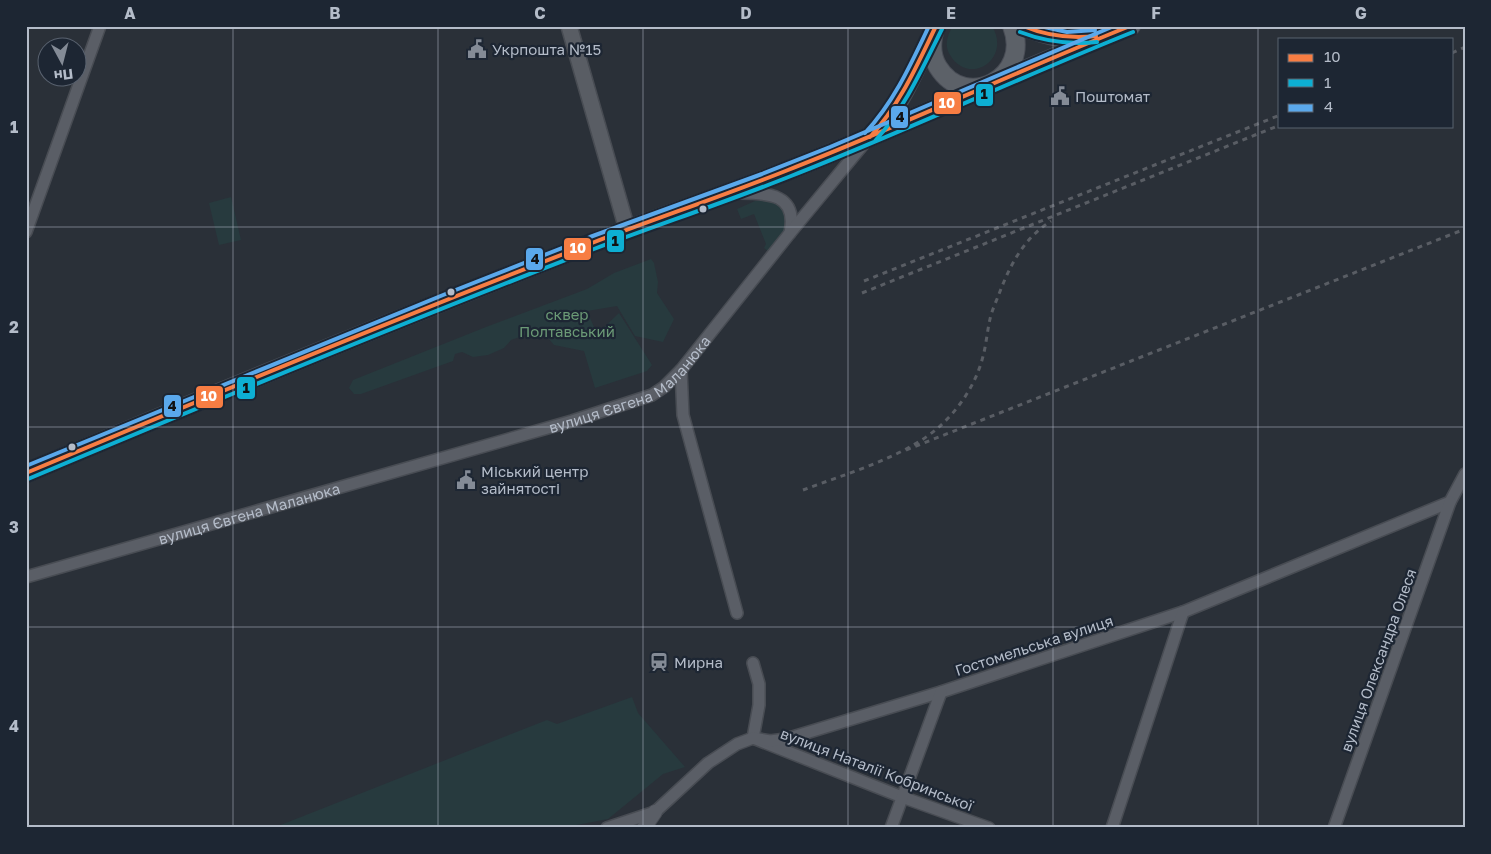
<svg xmlns="http://www.w3.org/2000/svg" width="1491" height="854" font-family="'Golos Text',sans-serif">
	<style>
		.green { fill: #273a3e }
		.lines { fill: none; stroke-linecap: round; stroke-linejoin: round }
		.minor-casing { stroke: #484c53; stroke-width: 14 }
		.tertiary-casing { stroke: #484c53; stroke-width: 16 }
		.secondary-casing { stroke: #484c53; stroke-width: 18 }
		.primary-casing { stroke: #484c55; stroke-width: 20 }
		.minor { stroke: #5a5e66; stroke-width: 11 }
		.tertiary { stroke: #5a5e66; stroke-width: 14 }
		.secondary { stroke: #595d64; stroke-width: 15 }
		.primary { stroke: #5c6168; stroke-width: 18 }
		.rail { stroke: #595d64; stroke-width: 3; stroke-dasharray: 5 5; stroke-linecap: butt }
		.bus-1-casing { stroke: #1d2633; stroke-width: 8 }
		.bus-2-casing { stroke: #1d2633; stroke-width: 8 }
		.bus-3-casing { stroke: #1d2633; stroke-width: 8 }
		.bus-1 { stroke: #f77d43; stroke-width: 4 }
		.bus-2 { stroke: #0dafd3; stroke-width: 4 }
		.bus-3 { stroke: #5aa8eb; stroke-width: 4 }
		.grid { fill: none; stroke: #b4bcc9; stroke-width: 1; stroke-opacity: 0.55 }
		.bus-dot { fill: #b4bcc9; stroke: #1d2633; stroke-width: 2 }
		.labels { text-anchor: middle; dominant-baseline: central; stroke-width: 4.5; stroke-linejoin: round; paint-order: stroke }
		.poi-label { font-size: 15px; fill: #b4bcc9; stroke: #1d2633; text-anchor: start }
		.park-label { font-size: 15px; fill: #6b9a76; stroke: #1d2633 }
		.street-label { font-size: 15px; fill: #b4bcc9; stroke: #1d2633 }
		.line-badge { stroke: #1d2633; stroke-width: 2 }
		.badge-label { font-size: 14px; text-anchor: middle; font-weight: bold; fill: #fff }
		.pale-badge-label { font-size: 14px; text-anchor: middle; font-weight: bold; fill: #111 }
		.neatline { fill: none; stroke: #b4bcc9; stroke-width: 2 }
		.grid-label { font-size: 16px; text-anchor: middle; font-weight: bold; fill: #b4bcc9 }
	</style>
	<rect width="100%" height="100%" fill="#2a3038"/>
	<path class="green" d="M953,26H992C1012,59 969,87 950,55C944,46 947,35 953,26Z
		M231,197L241,240L219,245L209,203Z
		M766,200C803,210 785,232 769,252L764,248L766,244L754,214L741,219L737,209L755,201Z
		M651,259L654,263L658,282L657,293L674,319L663,342L635,336L617,306L587,311L597,334L619,313L652,365L647,371L595,388L584,351L554,345L543,332L528,334L511,340L504,348L488,355L473,357L462,352L455,354L453,361L361,394H354L349,388L353,380L486,327L587,289L614,273Z
		M632,697L638,713L685,767L663,774L608,819L561,828H273L547,720L557,724Z"/>
	<g class="lines">
		<g class="minor-casing">
			<g id="minor">
				<path d="M739,193C769,193 798,194 790,233"/>
				<path d="M26,232L100,26"/>
				<path d="M681,370L683,415L737,613"/>
				<path id="s1" d="M26,577L572,421L652,395L664,387L681,370L790,233L866,141"/>
				<path d="M753,663L759,684V705L753,738L902,797L989,828"/>
				<path d="M607,828L655,812L708,763L737,744L753,738L770,741L786,739L941,692L1183,612L1450,502L1465,474"/>
				<path d="M891,828L941,692"/>
				<path d="M1112,828L1183,612"/>
				<path d="M1334,828L1450,502"/>
			</g>
		</g>
		<g class="tertiary-casing">
			<path id="tertiary" d="M644,828L655,812"/>
		</g>
		<g class="secondary-casing">
			<path id="secondary" d="M569,26L627,229"/>
		</g>
		<g class="primary-casing">
			<path id="primary" d="M936,26C931,40 930,54 938,67C966,112 1032,77 1012,26
				M1022,26C1047,36 1064,40 1092,37
				M874,133C901,107 915,68 932,35
				M26,473C214,394 402,317 592,243C657,218 723,196 789,170C904,125 1015,71 1131,26"/>
		</g>
		<use href="#minor" class="minor"/>
		<use href="#tertiary" class="tertiary"/>
		<use href="#secondary" class="secondary"/>
		<use href="#primary" class="primary"/>
		<path class="rail" d="M1452,53L1465,47
			M864,281L1280,115
			M862,293L1280,125
			M906,450L1465,229
			M803,490C845,474 906,457 940,426C959,409 975,385 982,360C986,347 987,332 990,319C992,310 996,302 999,294C1010,265 1024,238 1051,221"/>
		<g class="bus-1-casing">
			<path id="bus-1" d="M1023,26C1047,36 1069,39 1096,36
				M870,137C900,105 917,65 936,26
				M26,473C214,394 402,316 592,243C657,218 723,196 788,170C903,125 1015,72 1130,26"/>
		</g>
		<g class="bus-2-casing">
			<path id="bus-2" d="M1020,32C1046,42 1069,45 1097,42
				M875,141C905,108 922,69 942,29
				M28,479C216,400 404,322 594,249C660,224 726,202 791,176C906,131 1018,78 1133,32"/>
		</g>
		<g class="bus-3-casing">
			<path id="bus-3" d="M1040,26L1067,32L1095,30
				M865,133C894,102 911,64 929,26
				M26,466L448,293L590,237L762,174L830,147L1114,26"/>
		</g>
		<use href="#bus-1" class="bus-1"/>
		<use href="#bus-2" class="bus-2"/>
		<use href="#bus-3" class="bus-3"/>
	</g>
	<path class="grid" d="M233,26V828M438,26V828M643,26V828M848,26V828M1053,26V828M1258,26V828M26,227H1465M26,427H1465M26,627H1465"/>
	<defs>
		<g id="civic-bare" transform="scale(1.5)"><path d="M-.6-6.5H3V-4.5H.6V-3L4-1V1h2V6H-6V1h2V-1L-.6-3ZM-1.2 2.5V6h2.4V2.5Z" fill="#848b96" stroke="#1d2633" stroke-width="2.5" paint-order="stroke"/></g>
		<g id="station-bare" transform="scale(1.5)"><path d="M-3-6H3Q5-6 5-4V2Q5 4 3 4L4.5 6H3L1.5 4h-3L-3 6H-4.5L-3 4Q-5 4-5 2V-4Q-5-6-3-6ZM-3.5-4v3h7v-3ZM-3.5 1v1.5H-2V1ZM2 1v1.5H3.5V1Z" fill="#848b96" stroke="#1d2633" stroke-width="2.5" paint-order="stroke"/></g>
	</defs>
	<g fill-rule="evenodd">
		<use href="#civic-bare" x="477" y="49"/>
		<use href="#civic-bare" x="1060" y="96"/>
		<use href="#civic-bare" x="466" y="480"/>
		<use href="#station-bare" x="659" y="662"/>
	</g>
	<g class="bus-dot">
		<circle cx="703" cy="209" r="4.5"/>
		<circle cx="451" cy="292" r="4.5"/>
		<circle cx="72" cy="447" r="4.5"/>
	</g>
	<g class="labels">
		<g class="poi-label">
			<text x="492" y="49">Укрпошта №15</text>
			<text x="1075" y="96">Поштомат</text>
			<text x="481" y="471">Міський центр<tspan x="481" dy="17">зайнятості</tspan></text>
			<text x="674" y="662">Мирна</text>
		</g>
		<g class="park-label">
			<text x="567" y="314">сквер<tspan x="567" dy="17">Полтавський</tspan></text>
		</g>
		<g class="street-label">
			<text stroke="none"><textPath href="#s1" startOffset="638">вулиця Євгена Маланюка</textPath></text>
			<text stroke="none"><textPath href="#s1" startOffset="232">вулиця Євгена Маланюка</textPath></text>
			<text transform="translate(1034 645) rotate(-18)">Гостомельська вулиця</text>
			<text transform="translate(1378 660) rotate(-70)">вулиця Олександра Олеся</text>
			<text transform="translate(877 769) rotate(21)">вулиця Наталії Кобринської</text>
		</g>
	</g>
	<g class="line-badge">
		<rect x="975" y="83" width="19" height="24" rx="5" fill="#0dafd3"/>
		<rect x="933" y="91" width="29" height="24" rx="5" fill="#f77d43"/>
		<rect x="890" y="105" width="19" height="24" rx="5" fill="#5aa8eb"/>
		<rect x="606" y="229" width="19" height="24" rx="5" fill="#0dafd3"/>
		<rect x="563" y="237" width="29" height="24" rx="5" fill="#f77d43"/>
		<rect x="525" y="247" width="19" height="24" rx="5" fill="#5aa8eb"/>
		<rect x="236" y="376" width="20" height="24" rx="5" fill="#0dafd3"/>
		<rect x="195" y="385" width="29" height="24" rx="5" fill="#f77d43"/>
		<rect x="163" y="394" width="19" height="24" rx="5" fill="#5aa8eb"/>
	</g>
	<g class="badge-label">
		<text x="947" y="108">10</text>
		<text x="578" y="253">10</text>
		<text x="209" y="401">10</text>
	</g>
	<g class="pale-badge-label">
		<text x="984" y="99">1</text>
		<text x="900" y="122">4</text>
		<text x="615" y="246">1</text>
		<text x="535" y="264">4</text>
		<text x="246" y="393">1</text>
		<text x="172" y="411">4</text>
	</g>
	<rect width="1491" height="854" fill="none" stroke="#1d2633" stroke-width="55"/>
	<rect x="1278" y="38" width="175" height="90" fill="#1d2633" stroke="#59626f"/>
	<rect x="1288" y="54" width="25" height="8" fill="#f77d43" stroke="#59626f"/>
	<text x="1324" y="62" font-size="15" fill="#b4bcc9">10</text>
	<rect x="1288" y="79" width="25" height="8" fill="#0dafd3" stroke="#59626f"/>
	<text x="1324" y="88" font-size="15" fill="#b4bcc9">1</text>
	<rect x="1288" y="104" width="25" height="8" fill="#5aa8eb" stroke="#59626f"/>
	<text x="1324" y="112" font-size="15" fill="#b4bcc9">4</text>
	<g transform="translate(62 62) rotate(173)"><circle r="24" fill="#1d2633" stroke="#59626f"/>
	<path d="M0-4L9 19L0 12L-9 19Z" fill="#848b96"/>
	<text y="-8" font-size="14" font-weight="bold" text-anchor="middle" fill="#b4bcc9">Пн</text>
	</g>
	<rect x="28" y="28" width="1436" height="798" class="neatline"/>
	<g class="grid-label">
		<text x="130" y="19">A</text>
		<text x="335" y="19">B</text>
		<text x="540" y="19">C</text>
		<text x="746" y="19">D</text>
		<text x="951" y="19">E</text>
		<text x="1156" y="19">F</text>
		<text x="1361" y="19">G</text>
		<text x="14" y="133">1</text>
		<text x="14" y="333">2</text>
		<text x="14" y="533">3</text>
		<text x="14" y="732">4</text>
	</g>
</svg>
